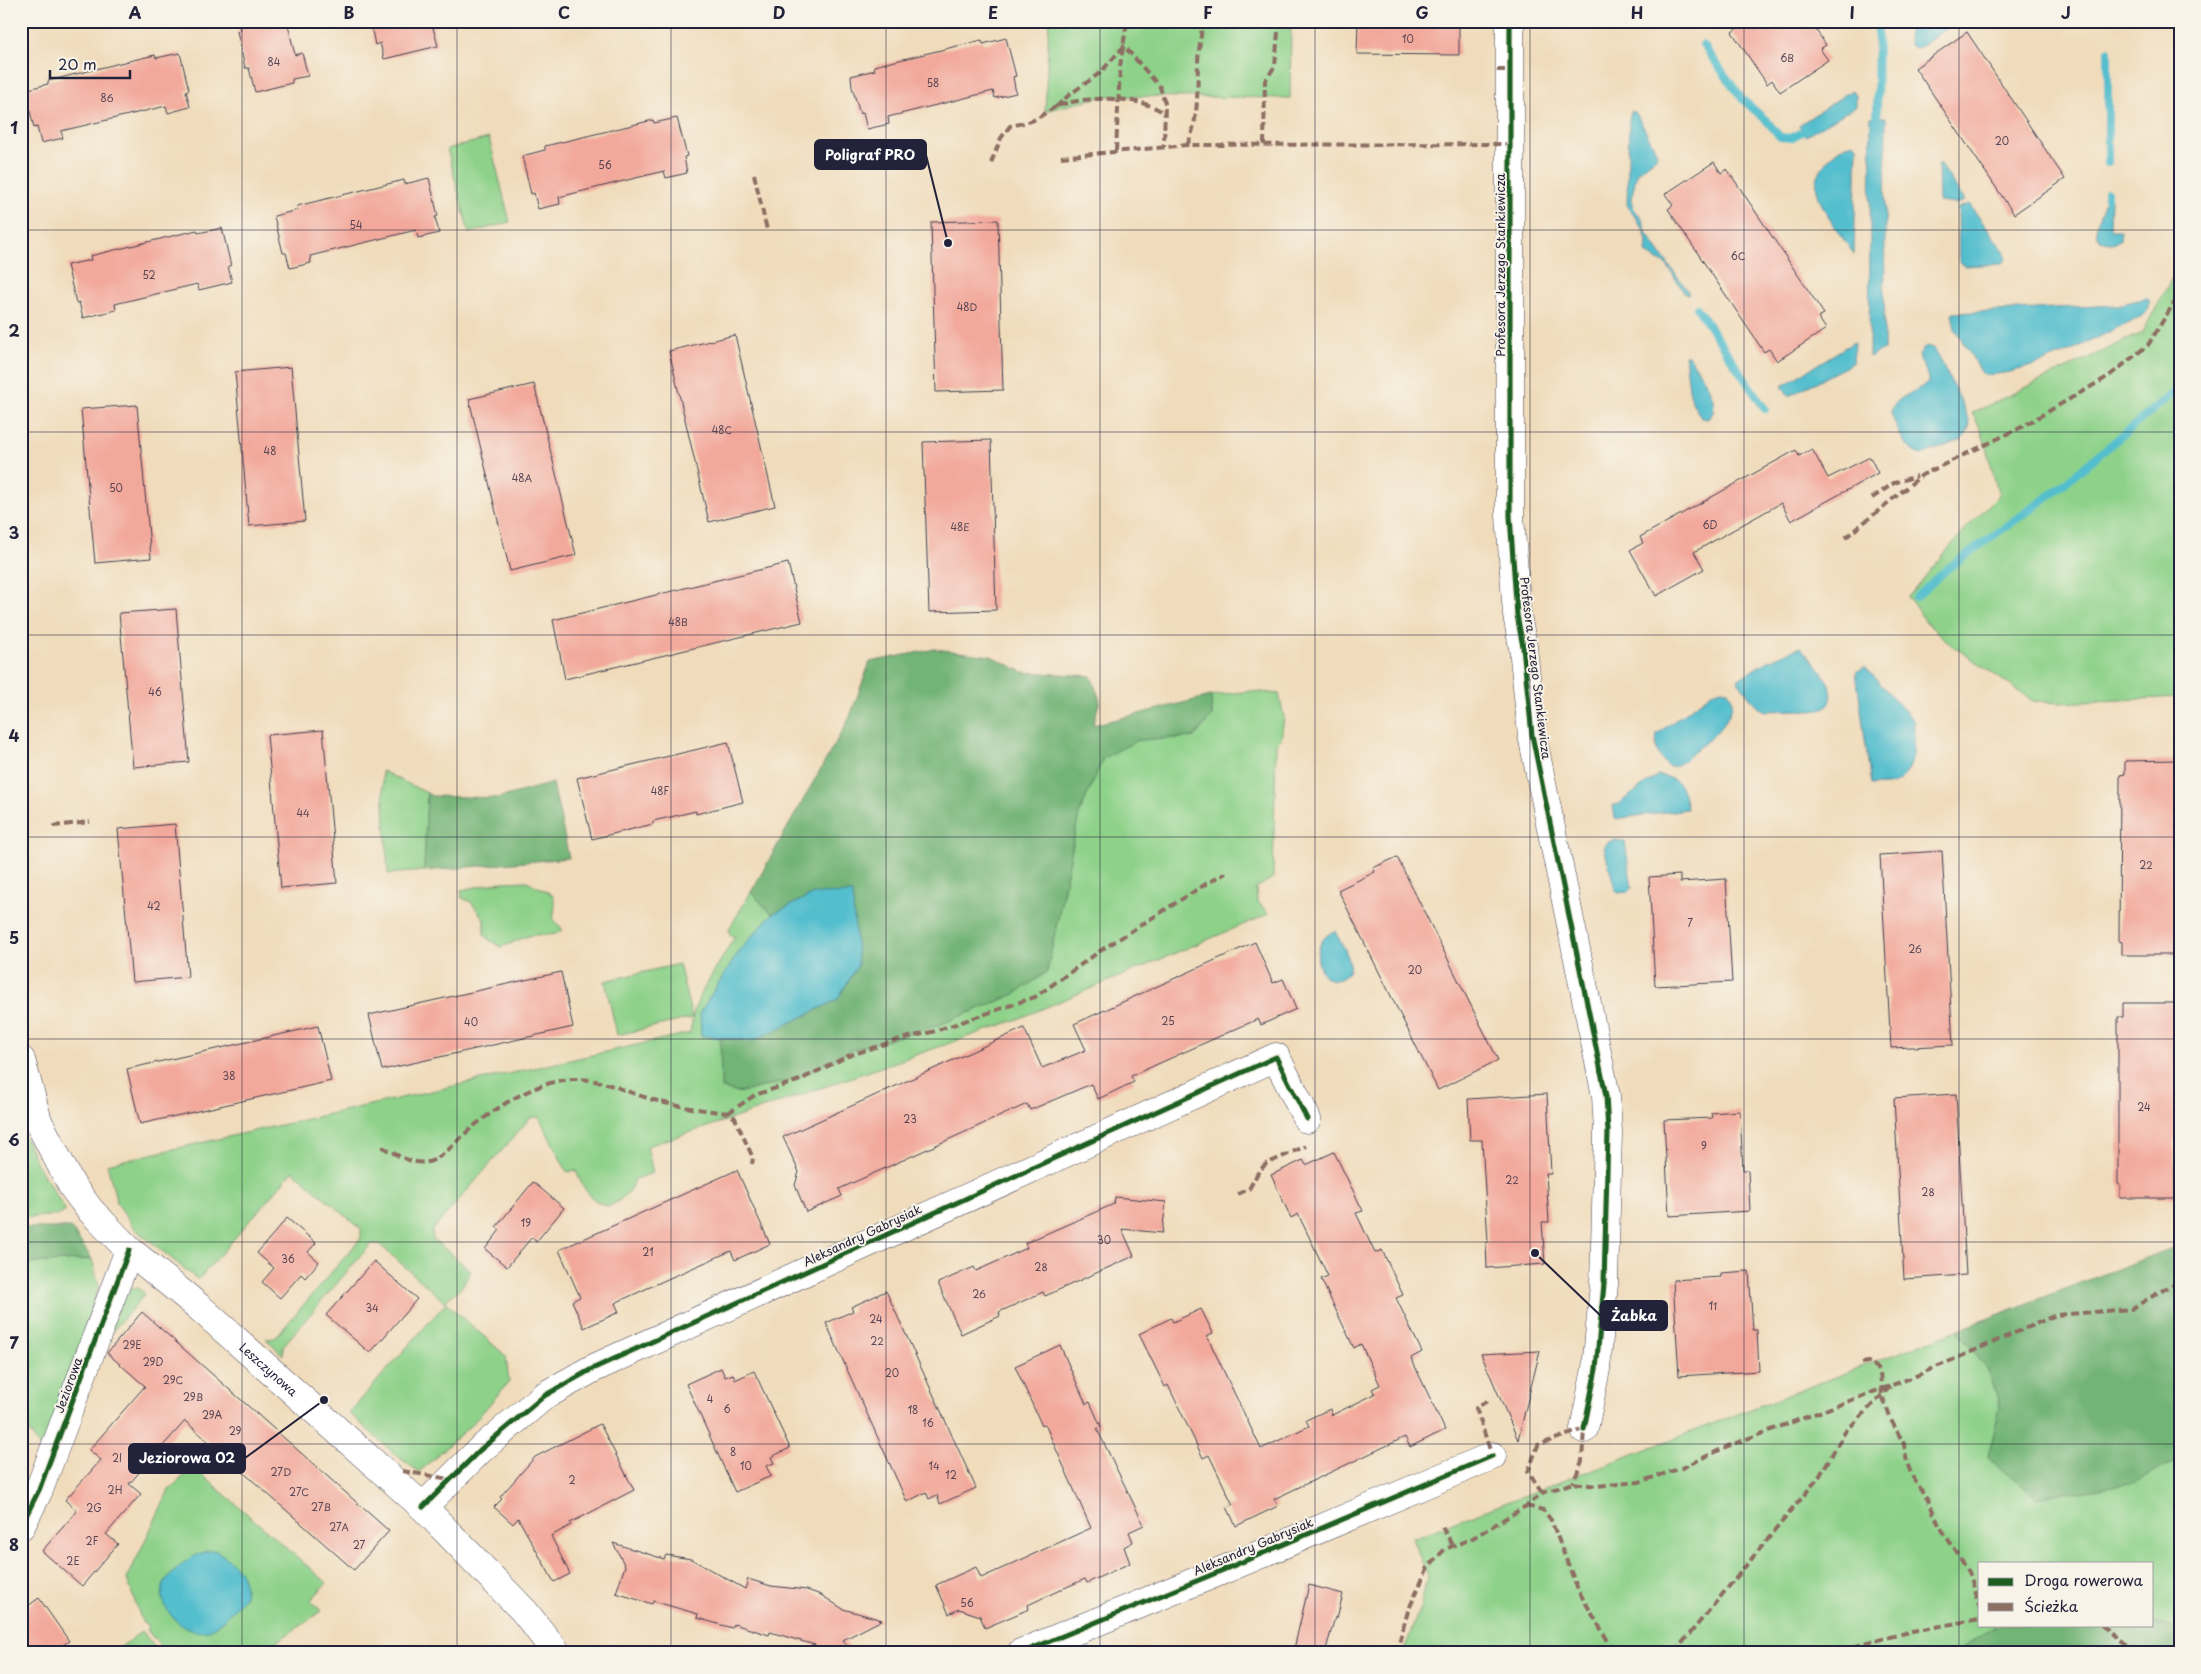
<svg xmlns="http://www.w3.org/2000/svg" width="2201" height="1674" font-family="'Playpen Sans',sans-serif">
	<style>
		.green { fill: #8ed28a; stroke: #587a62 }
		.forest { fill: #72b476; stroke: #4a6b58 }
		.water { fill: #53becd; stroke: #3a7084 }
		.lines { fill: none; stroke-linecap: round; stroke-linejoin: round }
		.stream { stroke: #53becd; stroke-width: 8 }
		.building { fill: #f2a99b }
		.street-casing { stroke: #413e4e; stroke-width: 29 }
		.secondary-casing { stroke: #413e4e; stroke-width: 29 }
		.street { stroke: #fff; stroke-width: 28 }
		.secondary { stroke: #fff; stroke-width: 28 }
		.quiet { stroke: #8d6e63; stroke-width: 4; stroke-dasharray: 8 4; stroke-linecap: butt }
		.cycleway-casing { stroke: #f7f3e8; stroke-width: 8 }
		.cycleway { stroke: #1b5e20; stroke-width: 5 }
		.grid { fill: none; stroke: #22223b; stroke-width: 1; stroke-opacity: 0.55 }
		.labels { text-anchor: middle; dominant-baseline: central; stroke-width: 4; stroke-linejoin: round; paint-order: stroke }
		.number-label { font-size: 10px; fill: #564453 }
		.street-label { font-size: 12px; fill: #22223b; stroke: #f7f3e8 }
		.leader { fill: none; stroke: #22223b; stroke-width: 2 }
		.callout-dot { fill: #22223b; stroke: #f7f3e8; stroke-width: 2 }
		.callout { fill: #22223b; stroke: #22223b; stroke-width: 2 }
		.callout-label { font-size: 14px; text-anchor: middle; font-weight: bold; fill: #fff }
		.neatline { fill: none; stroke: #22223b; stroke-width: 2 }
		.grid-label { font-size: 16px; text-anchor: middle; font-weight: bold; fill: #22223b }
	</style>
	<rect width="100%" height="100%" fill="#f7f3e8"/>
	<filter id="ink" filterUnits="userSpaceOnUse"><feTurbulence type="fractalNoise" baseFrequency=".02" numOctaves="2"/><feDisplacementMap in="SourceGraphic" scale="10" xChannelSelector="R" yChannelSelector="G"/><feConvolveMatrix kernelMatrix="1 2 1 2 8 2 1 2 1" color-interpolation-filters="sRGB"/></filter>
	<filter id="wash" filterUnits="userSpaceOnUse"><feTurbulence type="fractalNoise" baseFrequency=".0096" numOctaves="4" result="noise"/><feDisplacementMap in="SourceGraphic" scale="20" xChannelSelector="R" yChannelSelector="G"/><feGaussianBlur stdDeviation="1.12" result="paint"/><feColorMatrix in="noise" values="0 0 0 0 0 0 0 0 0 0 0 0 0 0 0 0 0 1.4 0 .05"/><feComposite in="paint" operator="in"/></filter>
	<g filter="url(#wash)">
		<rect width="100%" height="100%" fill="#f0dcbb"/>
		<path class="green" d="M1049,21H1291L1290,98L1105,96L1045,111Z
			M489,138L510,222L469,233L447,149Z
			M2180,263V697L2060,703L2033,701L1950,644L1927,623L1908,597L1966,528L1999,495L1982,432L1972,413L2143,332Z
			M1251,691L1279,694L1284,717L1281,739L1276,744L1273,878L1256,888L1257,901L1269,914L1013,1021L735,1118L647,1146L653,1173L635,1179C631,1192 621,1200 610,1206C592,1204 581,1186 576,1170L567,1172L539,1117L530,1118L432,1231L433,1239L471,1271L461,1288L447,1299L446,1303L506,1356L509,1382L473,1423L419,1472L397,1456L349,1413L446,1303L379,1244H371L283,1346V1355L266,1339L275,1338L361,1238V1229L293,1171L198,1280L135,1229L117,1203L107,1164L690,1033L694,1010L703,990L735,936H730L729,929L751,892L772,914L740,950L701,1036L720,1038L722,1088L738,1093L795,1079L852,1050L936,1026L1013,995L1047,972L1079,814L1103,758L1138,740L1194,737L1212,716L1211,696Z
			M382,771L427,793L424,871L388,874Z
			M527,881L553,895L555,906L553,920L561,927L562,930C555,937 544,934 535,935C522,936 512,945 500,947L487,938L484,934V919L471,902L462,898L461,890L502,882Z
			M679,964L692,1018L617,1035L605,981Z
			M21,1129L38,1166L66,1211L59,1215L21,1218Z
			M92,1259L99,1287L43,1453L21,1419V1264Z
			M129,1288H138L145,1294L101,1344L126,1291Z
			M1958,1330L1990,1374L2000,1407L1988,1457L2136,1482L2180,1458V1630L2152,1623V1563H1980V1625H1999L1953,1653H1403L1421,1605L1427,1576L1413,1538Z
			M189,1471H195L201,1474L327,1583L311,1600L321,1611L261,1653H169L166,1649H163L146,1629L148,1627L145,1623L143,1624L127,1579L169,1490Z
			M142,1631L159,1653H113Z"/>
		<path class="forest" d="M935,649L991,656L1023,672L1091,676L1100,700L1093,725L1211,696L1212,716L1194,737L1138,740L1103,758L1079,814L1047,972L1013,995L936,1026L852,1050L795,1079L738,1093L721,1088L720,1038L753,1041L837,1000L858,965L814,894L772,914L751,892L849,719L870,662Z
			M553,783L569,858L424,871L427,793L432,796L498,798Z
			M21,1228H71L92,1259L21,1264Z
			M2180,1245V1458L2136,1482L2037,1498L1988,1457L2000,1407L1990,1374L1958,1330Z
			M2152,1623L2180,1630V1653H1953L1999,1625H2152Z"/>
		<path class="water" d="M1913,21H1957L1920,47L1915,48L1910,45L1908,36Z
			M1852,90L1856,95V106L1806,136L1799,125Z
			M1631,111L1636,113L1657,153L1656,158L1637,172L1631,200L1634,209L1643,221L1647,234L1655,246L1688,291V295L1685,294L1667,265L1646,253L1647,241L1644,230L1627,205L1629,120Z
			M1871,117H1886L1884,349L1869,357Z
			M1855,143L1857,146L1854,254C1842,236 1812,201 1817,179C1819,172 1824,164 1829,159C1834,152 1845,144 1855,143Z
			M1938,165H1941L1965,201L1956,204L1939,202Z
			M2105,198H2111L2110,230H2121L2120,240C2115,243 2109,244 2104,242C2086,233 2105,210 2105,198Z
			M1969,204L2006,254L2005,261L2000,264L1964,266L1959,262L1958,208Z
			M2147,298L2150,302L2148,310L2142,316C2094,338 2036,374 1983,375L1955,329L1952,313L2118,305Z
			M1854,342L1853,363L1789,396L1782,386Z
			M1926,346L1934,348L1962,403L1970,424L1966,435L1961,440L1921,455C1904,450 1897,428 1891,413C1892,398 1918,391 1928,383C1929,372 1920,365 1919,354Z
			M1685,355H1688C1697,370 1726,403 1708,419L1701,418L1692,402L1689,389Z
			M1800,647C1811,659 1854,701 1817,710C1811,712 1803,710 1797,710C1787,710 1776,711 1766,711L1758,708L1737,680L1764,663Z
			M1865,667L1914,721C1913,743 1918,771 1895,783C1889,786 1878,785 1871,785L1856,672Z
			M1721,689L1728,690C1745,717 1701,745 1682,762L1676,766L1669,767C1657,756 1655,750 1657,734L1713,692Z
			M1658,775C1682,779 1683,787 1687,809L1615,819L1613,805L1618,804Z
			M1616,840L1625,842L1632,888L1628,892L1618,893L1615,889L1604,847L1608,842Z
			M852,893L858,965L837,1000L753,1041L701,1036L700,1012L740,950L772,914L814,894Z
			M1335,931C1341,944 1361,969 1340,979C1336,981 1330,980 1326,977C1312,964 1316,937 1335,931Z
			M214,1550C233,1560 247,1574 245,1597C235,1606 224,1622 211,1629C189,1641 157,1610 163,1587C165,1579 172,1574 177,1569C188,1558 199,1552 214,1550Z"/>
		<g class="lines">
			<path class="stream" d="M1703,45L1743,100L1767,121L1780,137L1791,138L1803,131
				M1877,117L1878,21
				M2108,163V51
				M2107,198V192
				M1697,308L1765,409
				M1916,597L1947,569L2053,493L2180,387"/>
		</g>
		<g id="blocks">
			<path class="building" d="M238,21H287L295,55L302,53L308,76L292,79V83L255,92L249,68H245L237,31L240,30Z
				M370,21H435L436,27L433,28L438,46L384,59L380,43L375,45Z
				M1358,21H1459V55L1357,54Z
				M1747,21H1810L1826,45L1820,49L1828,60L1780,92L1772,80L1767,84L1732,32Z
				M1967,32L2065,179L2014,214L1915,68Z
				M1006,38L1016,76L1013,77L1016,93L995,98L993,91L888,117L889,124L867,129L863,113L860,114L852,87L851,76L875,70L874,66L912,57L982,40L983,44Z
				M180,53L189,90L186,91L190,107L168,113L166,106L61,131L63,138L41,143L37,127L34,128L25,90L48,84V81L120,63L155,55L156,58Z
				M677,118L687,156L684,157L687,173L666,178L664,171L559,197L560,204L538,209L534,193L531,194L522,156L545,150V146L583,137L653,120L654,123Z
				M1714,162L1721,173L1727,169L1824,314L1818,317L1826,329L1777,361L1769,349L1764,352L1668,209L1673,205L1665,194Z
				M429,178L438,216L435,217L439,233L418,238L416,230L310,256L311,263L290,268L286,253H283L274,216L298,210L297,206L404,180L405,184Z
				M998,220L1003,390L936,392L931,222Z
				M222,228L231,266H228L232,282L199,290L197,284L115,304L116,310L83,318L79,302L76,303L67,265L91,260L90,256L197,230L198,233Z
				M735,335L775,506L709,522L669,351Z
				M291,367L305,521L249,526L235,372Z
				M534,384L576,555L510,571L469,399Z
				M137,405L151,558L95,563L81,409Z
				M991,440L996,610L929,612L923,442Z
				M1812,449L1828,478L1870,457L1878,473L1791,521L1781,503L1694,552L1704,569L1656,596L1630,550L1643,543L1640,537L1796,450L1799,456Z
				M788,563L802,622L565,679L553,620Z
				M176,609L189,762L133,767L119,613Z
				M323,730L337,883L281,888L267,735Z
				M728,742L743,802L696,814V811L653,821V824L592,839L577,778Z
				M2178,760L2180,897H2177V955H2122V942L2119,941L2120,775L2125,774V761Z
				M175,824L188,977L132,982L118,829Z
				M1942,851L1953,1045L1891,1048L1880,855Z
				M1397,857L1498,1060L1438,1090L1338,890L1375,872L1373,868Z
				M1680,875V882L1726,879L1732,982L1655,986L1649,877Z
				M1255,942L1273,983L1283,979L1296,1009L1261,1025L1258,1019L1180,1054L1131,1076L1134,1082L1098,1099L1091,1084L1030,1110L1027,1104L839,1189L842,1196L806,1212L795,1185L799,1172L783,1137L1024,1028L1042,1068L1086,1050L1074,1024Z
				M561,972L573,1027L382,1070L369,1015Z
				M2123,1003H2177L2178,1140H2175V1198H2120V1185L2118,1184V1017H2123Z
				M318,1026L331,1081L140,1124L127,1069Z
				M1547,1094L1551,1174H1546L1549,1222H1542L1545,1264L1487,1268L1486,1242H1488L1482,1140H1470L1468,1099Z
				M1956,1094L1966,1275L1904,1279L1894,1098Z
				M1740,1111L1743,1170H1748L1750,1211L1669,1216L1664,1120L1712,1118L1711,1113Z
				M1334,1152L1363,1211L1356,1213L1375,1253L1382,1250L1403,1295L1396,1298L1422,1352L1411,1358L1445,1430L1410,1447L1405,1437L1274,1499L1278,1506L1236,1526L1227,1507L1233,1505L1209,1455L1203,1458L1168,1385L1165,1387L1139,1334L1171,1318L1173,1322L1201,1309L1213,1333L1207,1336L1261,1449L1309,1426L1306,1420L1330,1409L1332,1415L1375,1394L1372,1389L1380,1385L1361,1344L1354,1348L1321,1279L1328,1276L1298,1214L1291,1218L1271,1175L1303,1160L1306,1165Z
				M737,1170L770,1244L735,1260L731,1251L672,1277L615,1303L619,1312L584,1328L572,1301L580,1297L559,1250Z
				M533,1182L564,1208L536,1242L532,1237L507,1267L485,1249L500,1230L496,1227Z
				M1115,1197L1166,1202L1162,1233L1122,1229L1134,1256L1045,1296L1043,1292L999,1312L1000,1316L961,1334L938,1283L974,1267L976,1271L1027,1248L1025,1243L1114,1204Z
				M287,1218L316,1243L308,1252L319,1262L305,1278L301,1274L280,1298L262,1282L274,1268L257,1253Z
				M374,1261L417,1299L370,1353L326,1315Z
				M1749,1271L1753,1330H1757L1759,1371L1679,1376L1673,1280L1721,1277V1273Z
				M886,1291L976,1488L940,1504L937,1495L929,1499L926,1492L907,1502L826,1323L853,1311L851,1307Z
				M142,1312L389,1531L354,1570L185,1421L129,1484L141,1494L106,1534L118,1544L82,1586L42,1551L77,1511L65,1500L101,1460L89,1450L145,1386L107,1353Z
				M1060,1345L1086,1404L1090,1402L1101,1427L1097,1429L1144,1525L1129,1532L1133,1542L1124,1547L1130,1563L1087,1583L1085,1579L1062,1589L1028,1605L1029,1609L985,1628L980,1616L959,1609L949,1614L936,1585L976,1567L981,1578L1091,1528L1045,1424L1042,1426L1015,1366Z
				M1540,1351L1530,1391L1518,1440L1481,1354Z
				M721,1368L725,1377L733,1374L735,1380L754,1371L790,1448L771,1457L774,1463L766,1466L771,1476L735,1492L686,1384Z
				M600,1424L634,1490L570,1523L571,1525L551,1536L570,1574L554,1582L518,1518L513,1524L494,1507L502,1499L500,1497L535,1457Z
				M613,1543L664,1559L666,1555L691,1559L745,1589L748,1579L771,1586L807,1590L821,1595L843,1609L882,1620L843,1640L854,1653H827L814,1649L815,1645L770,1632L769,1635L734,1624L732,1628L697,1618L698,1614L653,1601L652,1604L616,1593L625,1566Z
				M1309,1585L1343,1594L1337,1618L1335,1617L1325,1653H1293Z
				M39,1598L69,1641L51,1653H21V1611Z"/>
		</g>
	</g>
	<g filter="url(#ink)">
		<use href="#blocks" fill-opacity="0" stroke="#413e4e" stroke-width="1"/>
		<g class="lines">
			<g class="street-casing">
				<path id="street" d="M1510,21V516L1517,615L1523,647L1532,735L1606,1096L1608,1132L1604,1284L1596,1369L1584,1429
					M423,1507L480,1450L544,1396L592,1369L1276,1057L1307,1119
					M21,1526L39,1490L129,1250
					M1021,1653L1216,1573L1492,1456"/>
			</g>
			<g class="secondary-casing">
				<g id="secondary">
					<path id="s1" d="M21,1060L38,1121L72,1186L90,1210L129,1250L199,1307L423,1507L524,1611L557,1653"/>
				</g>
			</g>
			<use href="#street" class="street"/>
			<use href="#secondary" class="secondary"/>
			<path class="quiet" d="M1497,70H1510
				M1056,107L1069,95L1100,73L1124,46L1160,87L1165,103L1164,147
				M1187,145C1199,122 1197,90 1198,64C1198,50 1202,36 1202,21
				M1264,145L1265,81L1275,66L1279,21
				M1116,151L1120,67L1127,21
				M1061,157L1187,145L1510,144
				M991,163L1001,138L1010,126C1018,124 1028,123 1036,119C1043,115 1049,110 1056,107C1083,95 1140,95 1164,113
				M754,174L767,230
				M1872,498L1894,483L1917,476
				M1845,538L1922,475L2018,429L2109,376L2148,345L2180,293
				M53,826L90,822
				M728,1113L755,1095L800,1080L848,1056L900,1039L932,1032L1035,997L1103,949L1209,882L1226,873
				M382,1147C396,1154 411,1165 428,1162C443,1159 462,1135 475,1125C497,1108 520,1092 547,1084C589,1070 615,1089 654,1100C678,1107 704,1110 728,1113L735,1118L753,1158L752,1164
				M1238,1194L1249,1189L1259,1171L1266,1164L1306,1146
				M1862,1363L1868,1362L1873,1364L1880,1373L1882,1395L1891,1420L1904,1444L1907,1463L1912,1476L1928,1500L1939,1525L1969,1572L1980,1606
				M1487,1401L1476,1408L1492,1456
				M402,1471L450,1479
				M1542,1493L1528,1472L1538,1445L1584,1429L1582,1461L1573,1483
				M1526,1506L1543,1510L1551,1520L1578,1590L1615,1653
				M1442,1527L1452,1544
				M2101,1625L2125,1644L2147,1653
				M1396,1653L1408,1611L1428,1567L1445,1549L1471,1539L1526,1506L1542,1493L1573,1483L1596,1486L1639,1482L1682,1468L1728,1446L1911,1378L2056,1315L2131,1309L2180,1280
				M1674,1653L1819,1477L1845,1432L1891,1386
				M1830,1653L1912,1631L1980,1619"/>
			<g class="cycleway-casing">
				<path id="cycleway" d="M1510,21V516L1517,615L1523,647L1532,735L1606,1096L1608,1132L1604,1284L1596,1369L1584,1429
					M423,1507L480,1450L544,1396L592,1369L1276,1057L1307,1119
					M21,1526L39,1490L129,1250
					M1021,1653L1216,1573L1492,1456"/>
			</g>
			<use href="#cycleway" class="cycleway"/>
		</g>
	</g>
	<path class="grid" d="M242,21V1653M457,21V1653M671,21V1653M886,21V1653M1100,21V1653M1315,21V1653M1530,21V1653M1744,21V1653M1959,21V1653M21,230H2180M21,432H2180M21,635H2180M21,837H2180M21,1039H2180M21,1242H2180M21,1444H2180"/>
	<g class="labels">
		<g class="number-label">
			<text x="1408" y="38">10</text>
			<text x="1787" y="57">6B</text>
			<text x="274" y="61">84</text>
			<text x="933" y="82">58</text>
			<text x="107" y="97">86</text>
			<text x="2002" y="140">20</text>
			<text x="605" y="164">56</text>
			<text x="356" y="224">54</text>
			<text x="1738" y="255">6C</text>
			<text x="149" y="274">52</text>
			<text x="967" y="306">48D</text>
			<text x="722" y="429">48C</text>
			<text x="270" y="450">48</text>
			<text x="522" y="477">48A</text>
			<text x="116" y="487">50</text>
			<text x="1710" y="524">6D</text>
			<text x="960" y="526">48E</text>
			<text x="678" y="621">48B</text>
			<text x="155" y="691">46</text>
			<text x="660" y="790">48F</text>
			<text x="303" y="812">44</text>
			<text x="2146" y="864">22</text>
			<text x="154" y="905">42</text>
			<text x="1690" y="922">7</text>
			<text x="1915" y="948">26</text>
			<text x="1415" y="969">20</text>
			<text x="1168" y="1020">25</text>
			<text x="471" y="1021">40</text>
			<text x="229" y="1075">38</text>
			<text x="2144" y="1106">24</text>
			<text x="910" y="1118">23</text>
			<text x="1704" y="1145">9</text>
			<text x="1512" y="1179">22</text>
			<text x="1928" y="1191">28</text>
			<text x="526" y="1222">19</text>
			<text x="1104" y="1239">30</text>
			<text x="648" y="1251">21</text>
			<text x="288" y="1258">36</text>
			<text x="1041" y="1266">28</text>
			<text x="979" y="1293">26</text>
			<text x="1713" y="1305">11</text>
			<text x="372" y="1307">34</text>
			<text x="876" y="1318">24</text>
			<text x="877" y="1340">22</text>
			<text x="132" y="1344">29E</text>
			<text x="153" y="1361">29D</text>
			<text x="892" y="1372">20</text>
			<text x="173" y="1379">29C</text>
			<text x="193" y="1396">29B</text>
			<text x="710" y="1398">4</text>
			<text x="727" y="1408">6</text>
			<text x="913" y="1409">18</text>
			<text x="212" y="1414">29A</text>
			<text x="928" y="1422">16</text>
			<text x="235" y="1430">29</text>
			<text x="733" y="1451">8</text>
			<text x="117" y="1457">2I</text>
			<text x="746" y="1465">10</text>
			<text x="934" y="1465">14</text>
			<text x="281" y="1471">27D</text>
			<text x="951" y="1474">12</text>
			<text x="572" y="1479">2</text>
			<text x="115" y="1489">2H</text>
			<text x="299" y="1491">27C</text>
			<text x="321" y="1506">27B</text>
			<text x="94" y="1507">2G</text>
			<text x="339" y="1526">27A</text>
			<text x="92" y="1540">2F</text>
			<text x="359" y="1544">27</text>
			<text x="73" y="1560">2E</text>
			<text x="967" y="1602">56</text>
		</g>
		<g class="street-label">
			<text transform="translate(1500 265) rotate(-90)">Profesora Jerzego Stankiewicza</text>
			<text transform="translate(1536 668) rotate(83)">Profesora Jerzego Stankiewicza</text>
			<text transform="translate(862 1235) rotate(-25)">Aleksandry Gabrysiak</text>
			<text stroke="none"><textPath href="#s1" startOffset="406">Leszczynowa</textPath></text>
			<text transform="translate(68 1385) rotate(-70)">Jeziorowa</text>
			<text transform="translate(1253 1546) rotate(-23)">Aleksandry Gabrysiak</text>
		</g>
	</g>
	<path class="leader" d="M948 243L926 155M1535 1253L1601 1316M324 1400L245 1458"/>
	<g class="callout-dot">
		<circle cx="948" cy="243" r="5"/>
		<circle cx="1535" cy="1253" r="5"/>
		<circle cx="324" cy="1400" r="5"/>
	</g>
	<g class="callout">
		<rect x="815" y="140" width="111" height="29" rx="5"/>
		<rect x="1601" y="1301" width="66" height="29" rx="5"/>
		<rect x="129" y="1444" width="116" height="29" rx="5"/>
	</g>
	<g class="callout-label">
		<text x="870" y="160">Poligraf PRO</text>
		<text x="1634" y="1321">Żabka</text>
		<text x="187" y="1463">Jeziorowa 02</text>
	</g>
	<rect width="2201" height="1674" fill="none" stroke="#f7f3e8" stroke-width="55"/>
	<rect x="1978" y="1562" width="175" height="65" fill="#f7f3e8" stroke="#a29fa3"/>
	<rect x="1988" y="1578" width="25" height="8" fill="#1b5e20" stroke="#a29fa3"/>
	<text x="2024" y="1586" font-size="15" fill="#22223b">Droga rowerowa</text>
	<rect x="1988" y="1603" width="25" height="8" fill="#8d6e63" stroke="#a29fa3"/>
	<text x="2024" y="1612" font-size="15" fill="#22223b">Ścieżka</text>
	<path d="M50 70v8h80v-8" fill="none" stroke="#22223b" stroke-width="2.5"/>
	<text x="58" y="70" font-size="15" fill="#22223b" stroke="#f7f3e8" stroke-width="4" paint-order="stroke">20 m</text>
	<rect x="28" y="28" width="2146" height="1618" class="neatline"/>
	<g class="grid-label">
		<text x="135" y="19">A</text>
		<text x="349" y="19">B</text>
		<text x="564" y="19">C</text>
		<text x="779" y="19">D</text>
		<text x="993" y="19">E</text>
		<text x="1208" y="19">F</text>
		<text x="1422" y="19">G</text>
		<text x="1637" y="19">H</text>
		<text x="1852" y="19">I</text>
		<text x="2066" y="19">J</text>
		<text x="14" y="134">1</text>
		<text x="14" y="337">2</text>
		<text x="14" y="539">3</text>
		<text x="14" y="742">4</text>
		<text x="14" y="944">5</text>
		<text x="14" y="1146">6</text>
		<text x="14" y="1349">7</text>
		<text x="14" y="1551">8</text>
	</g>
</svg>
